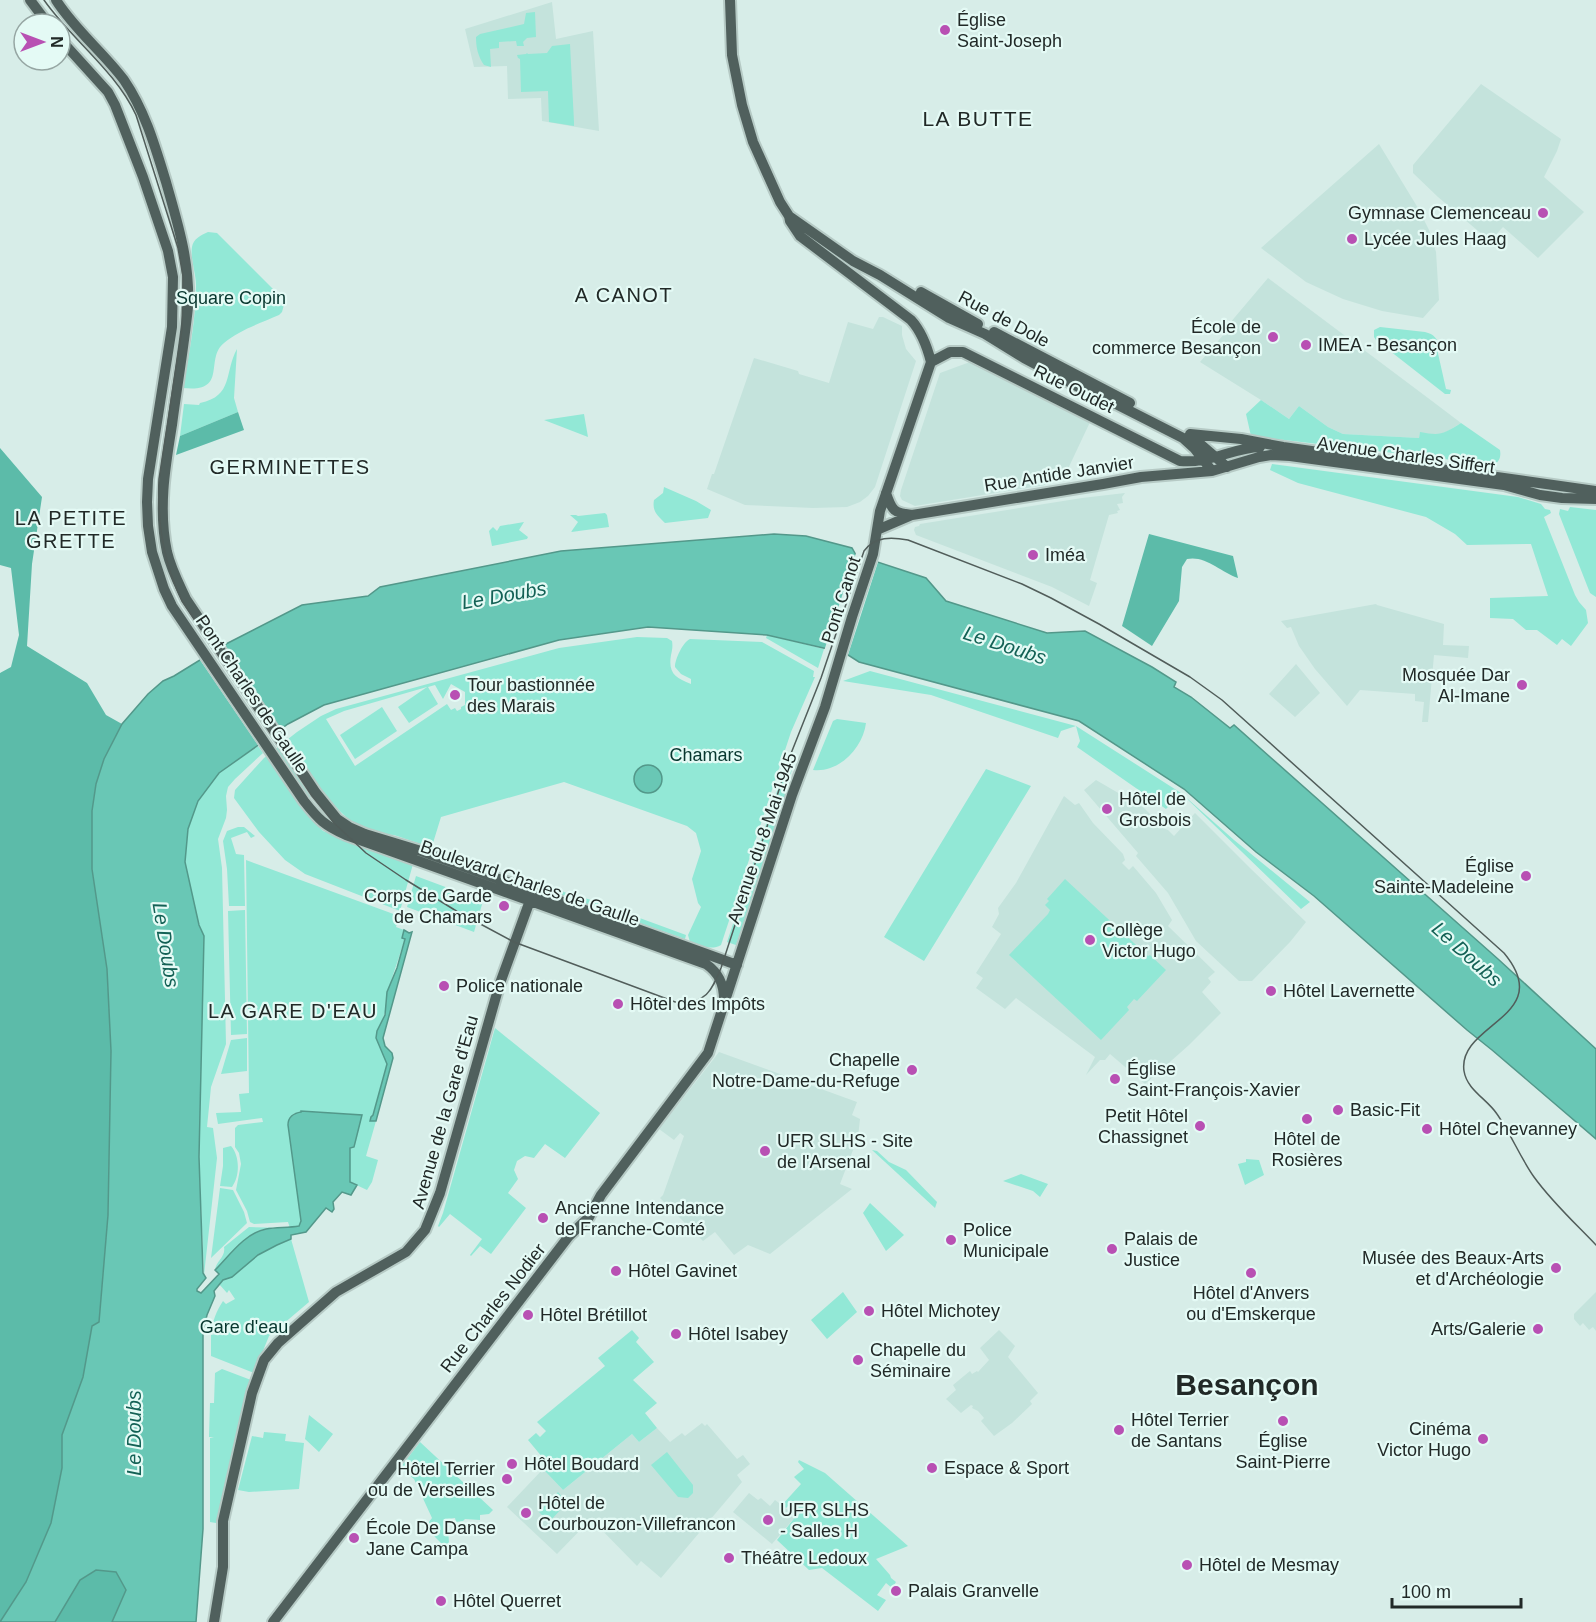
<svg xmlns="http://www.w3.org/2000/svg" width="1596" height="1622" font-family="Helvetica,sans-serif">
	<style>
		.built { fill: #c4e3dc }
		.green { fill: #92e8d6; fill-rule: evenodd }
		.forest { fill: #5cbba9 }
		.water { fill: #69c7b5; stroke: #53988a; stroke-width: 1.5 }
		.pier { fill: #d7ede8 }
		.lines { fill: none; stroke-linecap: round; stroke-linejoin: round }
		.major-casing { stroke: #b6cac5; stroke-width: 14 }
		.major { stroke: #50605d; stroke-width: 10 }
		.tram { stroke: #515d5a; stroke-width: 1.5 }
		.poi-dot { fill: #b850b3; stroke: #e4faf5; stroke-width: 2 }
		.labels { text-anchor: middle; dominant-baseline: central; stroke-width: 4.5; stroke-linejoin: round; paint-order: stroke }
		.poi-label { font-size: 18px; fill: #212927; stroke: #e4faf5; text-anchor: start }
		.park-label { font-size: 18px; fill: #07362e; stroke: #e4faf5 }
		.street-label { font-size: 18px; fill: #212927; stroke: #e4faf5 }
		.neighbourhood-label { font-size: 20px; letter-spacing: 1.5px; fill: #212927; stroke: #e4faf5 }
		.water-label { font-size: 20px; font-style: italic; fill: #136155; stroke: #e4faf5 }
		.quarter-label { font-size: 21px; letter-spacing: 1.5px; fill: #212927; stroke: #e4faf5 }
		.town-label { font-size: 30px; font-weight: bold; fill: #212927; stroke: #e4faf5 }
	</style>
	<rect width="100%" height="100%" fill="#d7ede8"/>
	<path class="built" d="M552,2L556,39L593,31L599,131L542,121L541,98L508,99L507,66L474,67L465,29Z
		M1481,84L1561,139L1557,151L1544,177L1584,212L1538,258L1503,227L1490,241L1438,197L1413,173V165Z
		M1379,144L1418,208L1429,230L1436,252L1439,300L1423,318L1382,311L1343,299L1306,282L1261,248Z
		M1268,278L1432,401L1461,423L1443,434L1434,435L1420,433L1419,438L1343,434L1328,427L1299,406L1289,419L1261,400L1200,362L1225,333L1224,330Z
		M879,317H883L902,326V335L906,349L916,361L875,487L868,496L860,502L847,507L813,508L745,505L707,489L712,474H714L754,358L798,371L799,374L829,383L848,322L873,329Z
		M970,362L1091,420L1066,473L1058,471L1049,473L1050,479L1045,485L915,506L902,500L900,496L901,490L940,373Z
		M1125,493L1122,497L1123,503L1117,504L1120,510L1117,511L1118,513L1109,515L1090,580L1097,583L1089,606L1052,587L916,535L914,530L915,527L919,526L920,524L1082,498Z
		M1376,604L1377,605L1444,624L1443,645L1469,646L1468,658L1434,655L1428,722H1422L1424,702L1415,701V694L1360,690L1347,706L1315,669L1299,646L1291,627L1287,628L1281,621Z
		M1296,664L1320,693L1295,717L1269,694Z
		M1096,780L1144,808L1165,829L1168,830L1174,836L1195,813L1251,869L1306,922L1290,942L1252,981H1239L1196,941L1168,893L1136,856L1138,853L1084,790Z
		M1064,796L1075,805L1079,803L1093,823L1123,854L1125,860L1122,863L1129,870L1133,866L1156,893L1172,920L1168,926L1215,972L1208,978L1211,982L1202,992L1221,1013L1189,1045L1145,1084L1110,1054L1105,1060H1100L1086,1075L1095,1057L1016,998L1005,1009L976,988L983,978L976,973L1001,934L992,927L999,914L998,908L1016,883Z
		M719,1052L857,1102L852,1115L860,1119L858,1137L840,1184L852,1189L770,1254L748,1245L734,1255L715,1232L703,1241L660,1198L663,1195L684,1136L680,1133L674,1140L659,1129Z
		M1596,1292V1331L1593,1327L1589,1330L1583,1323L1580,1326L1574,1319V1314Z
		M999,1330L1015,1346L1008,1357L1038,1393L1030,1401L1032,1404L1012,1423L994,1436L981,1421L984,1418L978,1411L972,1408L973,1406L971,1405L961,1413L946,1399L956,1390L953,1385L970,1371L972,1374L977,1371L978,1372L989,1360L980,1348Z
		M702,1423L705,1426L707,1424L737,1459L743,1455L750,1464L737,1475L742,1482L661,1578L641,1561L637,1566L591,1519L557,1554L507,1507L543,1469L563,1490L632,1434L639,1442L657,1428L670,1442L682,1433L685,1436Z
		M749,1493L758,1500L761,1498L770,1506L775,1500L796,1516L772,1544L733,1512Z"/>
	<path class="green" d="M535,12L536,37L527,38L523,42L524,46H517L516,41L499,42V48L490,49L491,67L484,65C478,56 476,48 476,37L480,34L524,24L526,13Z
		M570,44L574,122V126L549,122L548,91L521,92L520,59L518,58L517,55L526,54L527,53L528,54L547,53L552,46Z
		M208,232L217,233L285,301L282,312L279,315C261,323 239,330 224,343C204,359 229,393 183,388C189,354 196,319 196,285C196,274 190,257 192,247C193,239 201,235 208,232Z
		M1380,327L1425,332C1434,334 1438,339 1440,348L1437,349L1446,389L1451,390L1450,394H1445L1376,340L1374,337V330Z
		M237,349L234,398L238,412L180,436L184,404L199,405L200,403C234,396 224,372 237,349Z
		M1261,400L1289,419L1299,406L1328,427L1343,434L1419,438L1420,432C1441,436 1443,434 1461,423L1500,450C1501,456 1500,461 1494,465L1251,436L1246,414Z
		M584,414L588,437L544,420Z
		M1272,464L1518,497L1541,504L1545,509L1550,510L1551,513L1544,517L1575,595L1579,602L1586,610L1588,623L1571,646L1562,639L1557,645L1537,630H1526L1513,619L1490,618V598L1548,596L1531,544L1467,545L1455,534L1426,517L1298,483L1270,470Z
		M664,487L696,501L711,510L708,518L665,523C657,515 652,511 654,500L663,493Z
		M1570,507L1596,510V597L1590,593L1559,514L1560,509L1568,511Z
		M605,513L607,515L609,527L571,532L578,522L570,515H576L578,516Z
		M524,522L519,530L528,537L527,539L492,546L489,531L493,527L497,531L500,526Z
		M767,635L824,649L818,668L766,638Z
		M637,637L667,638L672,641C673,647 672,650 671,655C668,673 675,678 691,684V679L681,674L675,667C675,659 683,642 690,639L762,642L814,671L813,677H815L791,732L721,945C711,951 700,945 690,942L688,935L701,907L698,903L692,879L701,851L696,833L687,826L564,782L441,817L433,843L430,847L394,835C378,834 355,826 344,815C336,808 329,798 321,790L299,805L323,831L413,864L400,911L305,874L285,860L259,832L234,798L235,790L264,758L297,732L321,716L336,709L559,648ZM451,684L465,692V705L461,707V709L457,711L455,708L451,710L447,704L355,766L326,719L344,711L427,687L398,707L409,723L438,704L428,687L435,685L443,699Z
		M870,671L1076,726L1181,793L1234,840L1310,902L1301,909L1181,793L1166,809L1077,747L1080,741L1076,726L1061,731L1058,738L931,695L843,681Z
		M382,707L397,731L355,759L340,735Z
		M837,719L866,723C863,748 839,773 813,770L833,721Z
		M258,746L263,753L235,779L228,787L226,796L227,810L226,818L218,839L222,868L226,1044L211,1087L207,1127L213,1128L217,1158L204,1275L199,1157L204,936L199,925L185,862L188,829L198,801L219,773Z
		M788,758L795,760L787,785L789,786L736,945L727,942Z
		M986,769L1031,786L924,961L884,937Z
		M238,827H244L255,836L251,838L247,832L231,838L236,854L244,855L245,906H229L227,869L223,841L227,831Z
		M246,860L399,916L396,927L404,930L403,937L405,938C401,951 397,963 393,975C386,995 389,1011 377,1031L387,1064L373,1115L371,1117L375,1122L376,1121L366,1156L378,1160L372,1182L367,1190L350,1182V1147L362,1115L336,1113H295L288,1124L301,1221L299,1226L290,1228L288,1222L254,1224L250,1222L247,1211L236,1190L241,1164L239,1153L235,1147V1128L238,1125L263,1122L262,1118L218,1124L216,1113L241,1112L239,1094L249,1093Z
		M416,876L483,901L474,932L407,907Z
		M1065,879L1148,956L1150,955L1166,970L1137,1001L1134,999L1127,1007L1129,1010L1101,1040L1009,955L1048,914L1050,910L1045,905L1049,901L1047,899Z
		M562,891L575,897L577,895L686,935L685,939L560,895Z
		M245,910L247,1034L231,1035L228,911Z
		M495,1028L600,1113L565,1158L545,1144L534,1158L525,1156L517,1161L514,1170L518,1179L508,1193L526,1208L491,1254L480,1246L471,1256L470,1255L482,1239L450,1214L439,1227L438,1226L443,1213Z
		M247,1038V1071L221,1074L231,1040Z
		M231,1146C240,1156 240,1176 232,1187L220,1186L223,1166V1148Z
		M872,1150L877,1151L889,1162L906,1170L937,1202L935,1208Z
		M1246,1159L1259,1160L1264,1175L1245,1185L1238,1164L1246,1162Z
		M1021,1174L1048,1184L1040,1197L1033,1191L1003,1181Z
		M220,1188L233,1190L244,1212L247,1223L211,1258Z
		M870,1203L904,1235L886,1251L863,1213Z
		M249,1227L288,1228C280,1228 272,1227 264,1229C244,1235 229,1256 215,1270C216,1261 226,1257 224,1247Z
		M291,1239L309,1302L269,1336L254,1373L211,1356V1335L217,1334L211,1333C213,1320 216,1312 223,1301L226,1304L235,1299L229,1290L227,1293L219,1284C235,1267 270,1247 291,1239Z
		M843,1292L857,1312L827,1339L811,1320Z
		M632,1330L639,1338L636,1342L654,1362L633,1380L657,1403L645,1413L657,1428L639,1442L632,1434L563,1490L543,1469L548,1464L528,1440L536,1433L540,1437L546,1431L537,1422L605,1366L598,1358Z
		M222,1369L251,1380L216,1523L210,1522V1438L214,1437H209L210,1403H214L215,1373Z
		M309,1415L333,1434L319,1452L305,1439Z
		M264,1432L286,1434L285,1441L304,1443L299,1489L249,1492L238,1490L252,1436L263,1438Z
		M420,1442L493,1510L489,1514L480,1515V1520L465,1519L463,1521L456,1522L455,1518L447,1519L449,1542L446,1548L425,1527L432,1518L414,1479L400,1468Z
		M667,1452L693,1485V1493L688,1498L678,1497L651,1465Z
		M799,1460L825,1473L908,1546L876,1559L890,1575L891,1578L896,1582L892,1588L886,1583L877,1595L886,1600L878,1611L822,1568L809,1570L777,1540L796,1516L797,1517L800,1513L789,1505L786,1508L782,1505L801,1484L794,1477L804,1469L798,1462Z
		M558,1492L567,1503L549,1522L539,1512Z"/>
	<path class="forest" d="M238,412L244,430L176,455L180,436Z
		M0,448L42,497L32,564L27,646L87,683L106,715L122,724L104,759L96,784L92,811V869L107,969L111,1051L108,1215L99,1322L92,1326L83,1377L62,1435V1468L51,1523L26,1582L0,1622V673L11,667L19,635L11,568L0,565Z
		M1149,534L1233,556L1238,578C1221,572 1205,555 1187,559L1182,567L1179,601L1152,646L1122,626Z
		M96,1570L116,1572L126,1590L112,1622H55L80,1580Z"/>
	<path class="water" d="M774,534L806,536L852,548L856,555L926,578L946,601L1047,633L1085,631L1152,667L1176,682L1174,687L1191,697L1230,728L1234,725L1498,959L1596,1049V1139L1492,1050L1467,1030L1314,896L1256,852L1184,789L1079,721L859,662L845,653L767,635L648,627L559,640L324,705L288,724L219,773L198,801L188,829L185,862L199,925L204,936L199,1157L203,1273L206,1278L197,1289V1291L201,1293L219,1274L215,1270C229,1256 245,1233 266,1229C277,1227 288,1228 299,1226L301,1221L288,1125C288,1117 294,1113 301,1112V1111L362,1115L354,1147L350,1148V1182L357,1185L351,1195L342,1192L333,1202L334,1209L332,1212L326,1208L306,1232L291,1235V1239L277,1245L258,1255L232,1277L223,1280L214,1291L215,1296L207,1315L203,1332V1529L196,1622H112L126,1590L116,1572L96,1570L80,1580L55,1622H0L26,1582L51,1523L62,1468V1435L83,1377L92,1326L99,1322L108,1215L111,1051L107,969L92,869V811L96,784L104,759L122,724L148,694L163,681L174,676L226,644L302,605L368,596L380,587L561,551Z
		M634 779a14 14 0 1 1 28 0a14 14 0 1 1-28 0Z
		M404,930L409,933L412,932L383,1038L385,1046L392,1053L393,1058L376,1121H370L371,1117L373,1115L387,1064L376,1038L377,1031L385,1015L387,992L397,968L405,939L402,938Z"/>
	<path class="pier" d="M857,550L858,552L879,559L847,658L824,651Z
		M223,642L283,732L260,748L198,657Z"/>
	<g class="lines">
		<g class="major-casing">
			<path id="major" d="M30,0L48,24
				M56,0C75,30 103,52 124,80C145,111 155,146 166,182C178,225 190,261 188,307C184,346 177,386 172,425C165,468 158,509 167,552C171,569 179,584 186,599L316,793L337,819L349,827L365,834L421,851L737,965
				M730,0L732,55L742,105L753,142L780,202L789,216L853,261L880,275L949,318L985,334L1024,358L1088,392L1118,405L1183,438L1194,448L1212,471
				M60,39L108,92L115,105L143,177L168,251L173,277L172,327L148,479L147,502L148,526L152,552L164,589L172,606L304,801C319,820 324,825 346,835L706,964C719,973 724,984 724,1000
				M921,292L978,324
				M994,332L1130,403
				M931,362L950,352H963L1180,461C1209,464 1232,448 1260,447
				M1190,434L1241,439L1283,447L1596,491
				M1191,436L1227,467
				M886,493C892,511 894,513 912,515
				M877,530L912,515L1103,484L1141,477L1212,471L1259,457L1271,455L1290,456L1504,485L1540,495L1562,498L1596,499
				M214,1622L223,1567V1521L252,1393L264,1360L278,1343L336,1292L406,1252L425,1230L440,1193L499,986L532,895
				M273,1622L569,1236L589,1217L601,1195L708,1053L792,795L825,707L852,617L873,554L880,511L931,362C927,346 922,332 911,320L800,236L790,221L789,216"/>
		</g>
		<use href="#major" class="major"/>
		<path class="tram" d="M44,0C72,40 115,70 136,115L178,248L183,276L182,329L159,479C157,522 163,562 182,601L312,796L334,823L366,853L406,880L458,912L514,942L678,1003C706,1003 711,992 721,968L790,756L821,678L864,551C875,536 892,537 908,540L1022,584L1051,598L1099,624L1190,677L1222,700L1504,953C1557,1017 1457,1023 1464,1071C1467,1090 1487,1099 1497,1114C1511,1134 1520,1157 1534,1177C1552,1202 1575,1223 1596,1245"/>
	</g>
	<g class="poi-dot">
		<circle cx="945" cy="30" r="6"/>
		<circle cx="1543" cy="213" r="6"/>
		<circle cx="1352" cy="239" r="6"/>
		<circle cx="1273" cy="337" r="6"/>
		<circle cx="1306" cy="345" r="6"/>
		<circle cx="1033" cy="555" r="6"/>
		<circle cx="1522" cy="685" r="6"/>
		<circle cx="455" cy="695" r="6"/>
		<circle cx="1107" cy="809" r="6"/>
		<circle cx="1526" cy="876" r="6"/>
		<circle cx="504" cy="906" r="6"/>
		<circle cx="1090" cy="940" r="6"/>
		<circle cx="444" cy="986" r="6"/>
		<circle cx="1271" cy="991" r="6"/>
		<circle cx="618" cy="1004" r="6"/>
		<circle cx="912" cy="1070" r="6"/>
		<circle cx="1115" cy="1079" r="6"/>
		<circle cx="1338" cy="1110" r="6"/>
		<circle cx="1307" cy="1119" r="6"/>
		<circle cx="1200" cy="1126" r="6"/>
		<circle cx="1427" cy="1129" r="6"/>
		<circle cx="765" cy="1151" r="6"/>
		<circle cx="543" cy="1218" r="6"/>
		<circle cx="951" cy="1240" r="6"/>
		<circle cx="1112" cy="1249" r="6"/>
		<circle cx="1556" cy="1268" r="6"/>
		<circle cx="616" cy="1271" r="6"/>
		<circle cx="1251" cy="1273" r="6"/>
		<circle cx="869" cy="1311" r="6"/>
		<circle cx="528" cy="1315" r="6"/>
		<circle cx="1538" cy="1329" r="6"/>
		<circle cx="676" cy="1334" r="6"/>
		<circle cx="858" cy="1360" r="6"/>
		<circle cx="1283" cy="1421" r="6"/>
		<circle cx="1119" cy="1430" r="6"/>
		<circle cx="1483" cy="1439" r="6"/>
		<circle cx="512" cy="1464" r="6"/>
		<circle cx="932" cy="1468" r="6"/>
		<circle cx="507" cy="1479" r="6"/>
		<circle cx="526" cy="1513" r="6"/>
		<circle cx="768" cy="1520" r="6"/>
		<circle cx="354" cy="1538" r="6"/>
		<circle cx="729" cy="1558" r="6"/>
		<circle cx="1187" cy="1565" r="6"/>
		<circle cx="896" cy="1591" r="6"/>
		<circle cx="441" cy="1601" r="6"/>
	</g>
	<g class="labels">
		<g class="poi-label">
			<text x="957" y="20">Église<tspan x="957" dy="21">Saint-Joseph</tspan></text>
			<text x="1531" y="213" text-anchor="end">Gymnase Clemenceau</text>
			<text x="1364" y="239">Lycée Jules Haag</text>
			<text x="1261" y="327" text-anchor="end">École de<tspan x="1261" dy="21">commerce Besançon</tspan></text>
			<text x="1318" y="345">IMEA - Besançon</text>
			<text x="1045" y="555">Iméa</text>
			<text x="1510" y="675" text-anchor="end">Mosquée Dar<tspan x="1510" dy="21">Al-Imane</tspan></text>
			<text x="467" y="685">Tour bastionnée<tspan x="467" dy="21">des Marais</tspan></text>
			<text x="1119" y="799">Hôtel de<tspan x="1119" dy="21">Grosbois</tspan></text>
			<text x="1514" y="866" text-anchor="end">Église<tspan x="1514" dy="21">Sainte-Madeleine</tspan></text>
			<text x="492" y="896" text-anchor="end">Corps de Garde<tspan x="492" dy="21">de Chamars</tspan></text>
			<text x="1102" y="930">Collège<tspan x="1102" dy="21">Victor Hugo</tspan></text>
			<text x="456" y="986">Police nationale</text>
			<text x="1283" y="991">Hôtel Lavernette</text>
			<text x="630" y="1004">Hôtel des Impôts</text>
			<text x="900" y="1060" text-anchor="end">Chapelle<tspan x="900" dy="21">Notre-Dame-du-Refuge</tspan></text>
			<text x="1127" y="1069">Église<tspan x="1127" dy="21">Saint-François-Xavier</tspan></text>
			<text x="1350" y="1110">Basic-Fit</text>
			<text x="1188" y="1116" text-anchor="end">Petit Hôtel<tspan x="1188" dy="21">Chassignet</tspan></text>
			<text x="1439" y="1129">Hôtel Chevanney</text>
			<text x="1307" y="1139" text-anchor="middle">Hôtel de<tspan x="1307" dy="21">Rosières</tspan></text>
			<text x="777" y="1141">UFR SLHS - Site<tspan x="777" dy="21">de l'Arsenal</tspan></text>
			<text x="555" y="1208">Ancienne Intendance<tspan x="555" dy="21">de Franche-Comté</tspan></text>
			<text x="963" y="1230">Police<tspan x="963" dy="21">Municipale</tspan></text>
			<text x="1124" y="1239">Palais de<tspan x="1124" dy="21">Justice</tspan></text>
			<text x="1544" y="1258" text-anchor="end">Musée des Beaux-Arts<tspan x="1544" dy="21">et d'Archéologie</tspan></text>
			<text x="628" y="1271">Hôtel Gavinet</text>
			<text x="1251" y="1293" text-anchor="middle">Hôtel d'Anvers<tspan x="1251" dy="21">ou d'Emskerque</tspan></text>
			<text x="881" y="1311">Hôtel Michotey</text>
			<text x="540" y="1315">Hôtel Brétillot</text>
			<text x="1526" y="1329" text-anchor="end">Arts/Galerie</text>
			<text x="688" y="1334">Hôtel Isabey</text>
			<text x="870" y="1350">Chapelle du<tspan x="870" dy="21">Séminaire</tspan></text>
			<text x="1131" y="1420">Hôtel Terrier<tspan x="1131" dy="21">de Santans</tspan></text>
			<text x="1471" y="1429" text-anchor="end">Cinéma<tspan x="1471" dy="21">Victor Hugo</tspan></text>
			<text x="1283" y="1441" text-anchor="middle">Église<tspan x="1283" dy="21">Saint-Pierre</tspan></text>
			<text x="524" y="1464">Hôtel Boudard</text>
			<text x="944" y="1468">Espace &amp; Sport</text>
			<text x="495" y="1469" text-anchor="end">Hôtel Terrier<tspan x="495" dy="21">ou de Verseilles</tspan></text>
			<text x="538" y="1503">Hôtel de<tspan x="538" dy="21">Courbouzon-Villefrancon</tspan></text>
			<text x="780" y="1510">UFR SLHS<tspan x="780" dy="21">- Salles H</tspan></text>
			<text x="366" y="1528">École De Danse<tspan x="366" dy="21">Jane Campa</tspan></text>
			<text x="741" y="1558">Théâtre Ledoux</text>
			<text x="1199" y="1565">Hôtel de Mesmay</text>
			<text x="908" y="1591">Palais Granvelle</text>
			<text x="453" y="1601">Hôtel Querret</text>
		</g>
		<g class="park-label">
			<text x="231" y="298">Square Copin</text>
			<text x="706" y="755">Chamars</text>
			<text x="244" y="1327">Gare d'eau</text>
		</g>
		<g class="street-label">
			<text transform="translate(1004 319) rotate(28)">Rue de Dole</text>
			<text transform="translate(1074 389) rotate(26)">Rue Oudet</text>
			<text transform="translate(1406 455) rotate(8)">Avenue Charles Siffert</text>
			<text transform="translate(1059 474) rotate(-9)">Rue Antide Janvier</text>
			<text transform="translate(841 600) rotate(-72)">Pont Canot</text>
			<text transform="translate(252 694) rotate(56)">Pont Charles de Gaulle</text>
			<text transform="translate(762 838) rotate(-71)">Avenue du 8 Mai 1945</text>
			<text transform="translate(530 883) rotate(19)">Boulevard Charles de Gaulle</text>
			<text transform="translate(445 1112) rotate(-74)">Avenue de la Gare d'Eau</text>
			<text transform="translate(493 1308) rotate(-52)">Rue Charles Nodier</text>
		</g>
		<g class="neighbourhood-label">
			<text x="624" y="295">A CANOT</text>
			<text x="290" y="467">GERMINETTES</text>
			<text x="71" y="518">LA PETITE<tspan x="71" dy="23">GRETTE</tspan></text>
			<text x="293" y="1011">LA GARE D'EAU</text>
		</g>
		<g class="water-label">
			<text transform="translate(504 595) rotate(-10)">Le Doubs</text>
			<text transform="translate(1005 645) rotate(18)">Le Doubs</text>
			<text transform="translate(166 945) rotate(81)">Le Doubs</text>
			<text transform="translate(1467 954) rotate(42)">Le Doubs</text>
			<text transform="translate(134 1433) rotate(-90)">Le Doubs</text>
		</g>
		<g class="quarter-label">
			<text x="978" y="118">LA BUTTE</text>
		</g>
		<g class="town-label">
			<text x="1247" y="1384">Besançon</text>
		</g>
	</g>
	<g transform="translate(42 42) rotate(90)"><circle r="28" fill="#e4faf5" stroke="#96a6a3" stroke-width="1.5"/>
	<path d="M0-4.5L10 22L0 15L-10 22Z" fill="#b850b3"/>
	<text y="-9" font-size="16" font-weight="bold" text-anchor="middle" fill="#212927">N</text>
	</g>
	<path d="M1392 1598v9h129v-9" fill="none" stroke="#212927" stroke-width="3"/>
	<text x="1401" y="1598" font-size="18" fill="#212927" stroke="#e4faf5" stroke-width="4.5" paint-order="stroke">100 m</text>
</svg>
